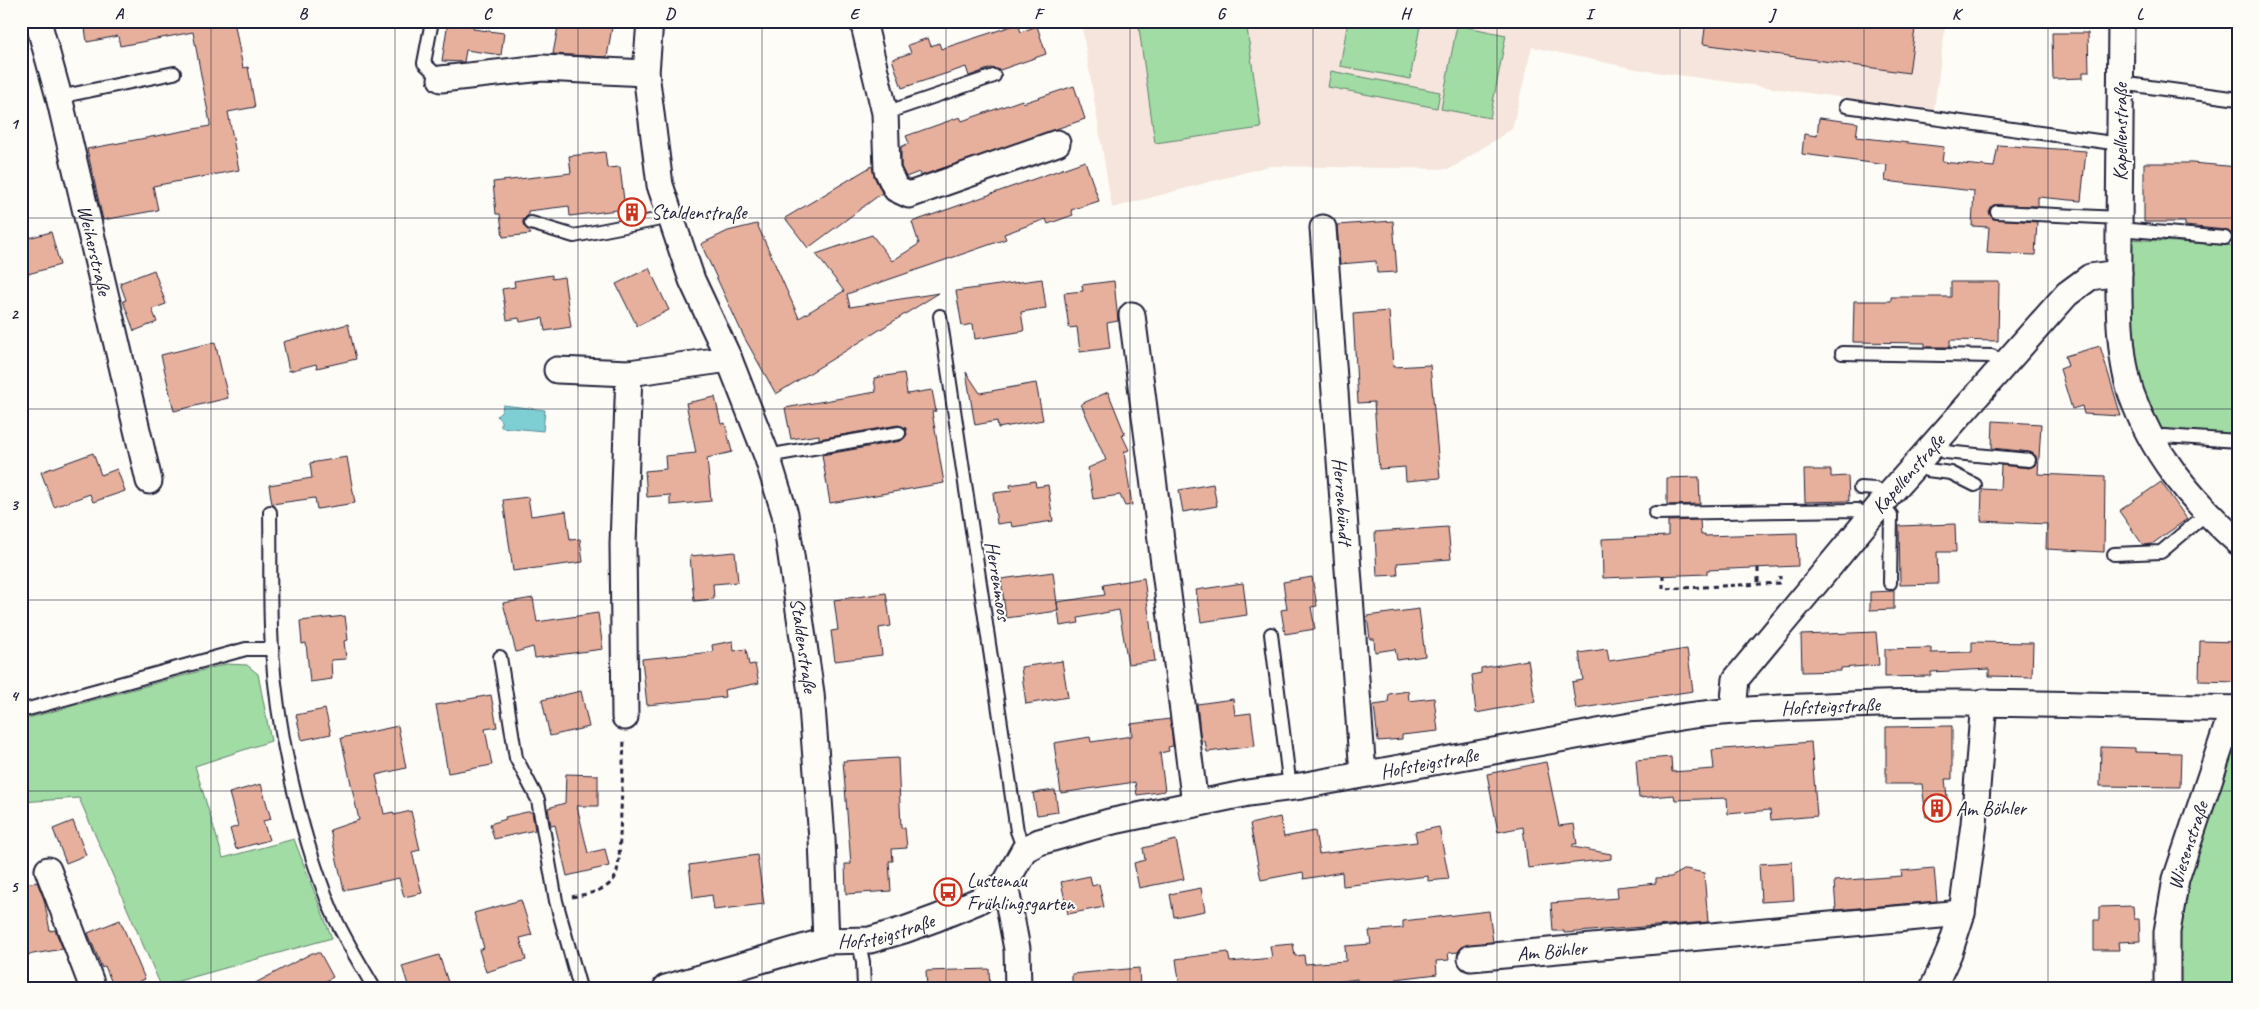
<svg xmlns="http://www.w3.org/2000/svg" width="2259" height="1009" font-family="Caveat,sans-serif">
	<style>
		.built { fill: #f6e5dc }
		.green { fill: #a0dca3; stroke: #617f6f }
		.water { fill: #7ecfd4; stroke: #598a97 }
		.building { fill: #e7b09c; stroke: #22223b }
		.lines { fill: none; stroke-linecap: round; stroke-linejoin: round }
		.lane-casing { stroke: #22223b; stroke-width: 16 }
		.street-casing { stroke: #22223b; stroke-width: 29 }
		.path { stroke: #22223b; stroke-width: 3; stroke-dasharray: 5 4; stroke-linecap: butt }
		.lane { stroke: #fdfcf7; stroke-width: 12 }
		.street { stroke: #fdfcf7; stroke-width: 25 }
		.grid { fill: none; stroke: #22223b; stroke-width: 1; stroke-opacity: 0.55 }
		.labels { text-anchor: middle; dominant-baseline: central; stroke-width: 4; stroke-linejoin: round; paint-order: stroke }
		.street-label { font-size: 20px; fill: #22223b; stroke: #fdfcf7 }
		.poi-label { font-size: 20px; fill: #22223b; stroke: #fdfcf7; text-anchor: start }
		.neatline { fill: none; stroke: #22223b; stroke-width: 2 }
		.grid-label { font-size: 16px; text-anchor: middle; font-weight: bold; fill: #22223b }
	</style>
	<rect width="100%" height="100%" fill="#fdfcf7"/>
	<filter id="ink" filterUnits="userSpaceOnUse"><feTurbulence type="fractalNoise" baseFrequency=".02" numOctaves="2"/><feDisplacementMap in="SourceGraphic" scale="10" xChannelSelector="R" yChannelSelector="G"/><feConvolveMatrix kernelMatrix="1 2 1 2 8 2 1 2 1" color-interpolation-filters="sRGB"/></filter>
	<g filter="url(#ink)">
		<path class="built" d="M1081,21H1946L1934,110L1641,70L1532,47L1512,129L1450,169L1269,166L1112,208Z"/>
		<path class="green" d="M1138,21H1246L1261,128L1155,143Z
			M1348,21H1421L1410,79L1340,66Z
			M1457,25L1506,35L1490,118L1441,109Z
			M1331,71L1440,92L1437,108L1328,87Z
			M2129,239L2238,246V435L2169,432L2154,424L2144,402L2132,347Z
			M226,664L247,665L258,674L271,741L195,766L223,858L294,839L332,938L161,986L79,798L21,802V720Z
			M2238,709V988H2167L2169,920Z"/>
		<path class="water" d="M503,405L545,410L543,431L501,427V421L497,416L502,411Z"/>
		<path class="building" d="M84,21H234L243,68L248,67L255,107L228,112L239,170L153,186L158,210L103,220L87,149L210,126V123L193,32L120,46L118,36L87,42Z
			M448,21H474L473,29L504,33L501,55L466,50L464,62L442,61Z
			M559,21H613L607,57L553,54Z
			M1706,21H1916L1909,73L1703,44Z
			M1018,24L1021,32L1037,26L1046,54L1000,70L991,68L969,76L966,67L902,88L892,59L911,53L908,45L928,38L931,46L939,43L941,49Z
			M2052,33H2088L2089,72H2083V78L2053,79Z
			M1074,86L1085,119L920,176L919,172L906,177L901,167V147L909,143L906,136L960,117L962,121L1022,100L1023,103Z
			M1819,118L1858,123L1856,137L1944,147L1942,162L1994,167L1998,145L2086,151L2081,201L2038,197V206L1993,205L1989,212L1993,219L2037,222L2035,255L1987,253L1989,227L1972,226L1974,191L1885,181L1887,165L1802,154L1804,134L1817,136Z
			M605,152L607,168L620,167L625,209L570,216L569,206L528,211V215L523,220V224L531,234L503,237L500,214H496L493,182L571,173L569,156Z
			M1085,161L1099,201L1071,210L1073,215L1048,224L1046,219L1004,234L1006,239L847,294L850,307L939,293L776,394L744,337L701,244L728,231L757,224L799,318L844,291L816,254L872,235L892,261L919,244L912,222Z
			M2144,163H2192L2238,167V235H2232L2226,230L2185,226V222H2144Z
			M872,166L874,176L882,193L808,248L785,218Z
			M1393,221L1397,272L1377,273L1376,261L1340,264L1337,225Z
			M51,232L60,265L21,276V240Z
			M649,268L669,310L637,326L616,284Z
			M154,270L166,304L152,309L157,322L134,331L123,301L126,300L120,283Z
			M552,275V279L564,277L571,327L545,331L543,318L520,322L519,318L507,320L502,289L515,287L514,281Z
			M1042,279L1046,308L1021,312L1024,331L975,339L973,324L962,326L956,291Z
			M1114,281L1118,321L1107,323L1110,348L1080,352L1077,327L1069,328L1064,293L1083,291L1082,285Z
			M1951,282H1999L1998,341L1950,340V347H1925V343L1853,342L1854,301H1891V297H1951Z
			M1389,311L1393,367L1430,365L1440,478L1406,481L1405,467L1379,469L1374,402L1358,403L1353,314Z
			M348,324L356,359L317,368L316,364L289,371L283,342Z
			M215,342L228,398L174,411L161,355Z
			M2100,346L2121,416L2084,414L2082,406L2072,409L2060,369L2068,366L2065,356Z
			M966,372L980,393L1036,383L1043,420L998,428L997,421L975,425Z
			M904,373L907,394L932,390L936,411L932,412L944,483L830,503L822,455L901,441L907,435L906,428L898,425L819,439V435L791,439L785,408L876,392L874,378Z
			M1108,392L1125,434L1122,435L1129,450L1124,452L1132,505L1125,506L1120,495L1093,499L1088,468L1106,460L1081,404Z
			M715,397L721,424L725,423L732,452L707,458L711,501L670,505V495L647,497L645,471L666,469L665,456L696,453L686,403Z
			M1993,421L2041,424L2038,474L2105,477L2104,552L2046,549L2047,524L1981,521L1982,489L2000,490L2001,465L2029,468L2035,465L2037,461L2036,456L2030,452L1992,448Z
			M93,453L101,475L117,469L125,491L93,502L90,494L54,507L41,472Z
			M347,457L355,503L317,509L315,498L272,504L269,485L312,478L310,463Z
			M1804,470H1831V477L1848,476L1849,501L1805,502Z
			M1699,477L1700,504L1667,505V478Z
			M1035,481L1036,487L1048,485L1053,521L1012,527L1011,522L997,524L993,493L1011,491L1010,485Z
			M2161,482L2187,519L2152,544L2143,545L2119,511Z
			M1213,484L1217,506L1183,512L1179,490Z
			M528,497L531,516L566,511L570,540L580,539L583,562L513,571L503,500Z
			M1700,520L1701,535L1705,534V536L1797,533L1798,566L1707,570V574L1603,578L1602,539L1668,536V521Z
			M1955,524L1956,552H1937L1938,584L1900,585L1899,526Z
			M1448,527L1451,559L1397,563L1398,575L1377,576L1375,532Z
			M735,552L738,582L713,584L714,599L694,601L690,556Z
			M1053,572L1058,611L1006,618L1001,579Z
			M1312,577L1317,606L1311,607L1315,629L1285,634L1281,610L1287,609L1283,582Z
			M1144,578L1155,661L1128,664L1119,610L1078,618L1079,623L1060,626L1057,602L1105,595L1103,585Z
			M1243,583L1247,615L1201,622L1196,590Z
			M1894,591V609L1870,610V592Z
			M886,593L891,626L879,628L882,655L835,661L831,631L838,630L834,600Z
			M533,598L537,622L598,613L603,649L535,658L533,647L516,652L503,603Z
			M1419,609L1425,656L1397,660L1395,649L1375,652L1374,639H1370L1367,616Z
			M345,616L348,640L344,641L346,659L331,660L332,679L310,682L306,643L302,644L300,621Z
			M1876,632L1879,665L1841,668V671L1802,672L1801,635Z
			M733,641L734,651L746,649L749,665L755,664L759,683L724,690L725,697L647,705L642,659L713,652L712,645Z
			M2200,641L2238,642V682L2199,681Z
			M1972,642L2033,643L2032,677L1989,676V669L1931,672V676L1885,677V649L1931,648V653L1972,652Z
			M1607,649L1609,661L1687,649L1693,691L1576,709L1572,682L1583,680L1579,653Z
			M1528,660L1535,702L1476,713L1472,675L1481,673V668Z
			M1062,661L1068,697L1026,704L1021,667Z
			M581,691L589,727L550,736L542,700Z
			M1408,691L1409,701L1434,698L1438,731L1402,735V739L1378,741L1374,705L1388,703L1389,694Z
			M491,695L497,727L485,729L492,765L448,773L436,705Z
			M1233,699L1235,715L1251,713L1255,746L1207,752L1205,741L1201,742L1197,704Z
			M325,709L331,734L302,740L296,715Z
			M1170,719L1173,746L1168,747L1169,751L1160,753L1165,791L1137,795L1135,782L1061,793L1054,743L1090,737L1091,742L1132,736L1131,724Z
			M398,726L406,768L376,775L384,814L393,812L394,815L411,811L420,850L412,852L422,893L404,897L399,878L344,890L330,830L359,820L341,738Z
			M1952,726V779H1945L1949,815L1926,817L1922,784H1886V727Z
			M1811,742L1817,816L1771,820L1770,810L1728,814L1727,798L1675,800L1674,795L1639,798L1636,760L1671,757L1672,772L1714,769L1712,750Z
			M2101,747L2135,748V752L2181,753L2180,787L2100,786Z
			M898,758L901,828H905L907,848L892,849L893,861H889L891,891L846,894L845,864H851L843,761Z
			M1546,762L1559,826L1574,824L1577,844H1573V847L1611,854V859L1528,868L1523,827L1498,832L1487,774Z
			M566,774L598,775V806H577L588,853L605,849L609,866L567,876L555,825L551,826L548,808L565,803Z
			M261,784L271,819L263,821L269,840L236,849L230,829L238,826L229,793Z
			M1055,790L1058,812L1037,815L1033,793Z
			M527,812H532L535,830L494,839L490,824L506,819L505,817Z
			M1280,817L1284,837L1315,831L1319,854L1417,842L1415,832L1439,827L1449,879L1428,881V876L1343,886L1342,872L1304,879L1303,872L1261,880L1250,824Z
			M73,821L86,855L66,863L53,829Z
			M1176,840L1184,879L1139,888L1134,863L1145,860L1143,848Z
			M757,855L764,904L714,910L712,895L693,898L689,865Z
			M1792,862L1794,900L1761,902L1759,864Z
			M1934,868L1937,901L1836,910L1834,881L1902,876L1901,871Z
			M1686,869L1704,873L1708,922L1564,933V931H1553L1551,903L1618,898L1617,887L1656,883V878L1671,877Z
			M1090,876L1092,886L1099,884L1104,907L1068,914L1061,882Z
			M37,882L44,899L50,931L55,930L63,949L21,956V885Z
			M1201,888L1205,911L1174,917L1170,894Z
			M521,900L532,935L520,938L526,960L486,972L479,950L484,948L474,913Z
			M2133,906L2134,919H2139L2140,941L2118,942L2119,950H2094V920H2099V907Z
			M1489,911L1493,942L1463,946L1458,952L1448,953L1449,960L1436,961L1437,974L1396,979V985L1358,988L1357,979L1291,988H1180L1176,959L1228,952L1230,962L1272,958L1270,946L1293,944L1295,956L1304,955L1305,964L1346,961L1345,946L1371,944L1369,931L1403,928V921Z
			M120,920L145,979L124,988H114L105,966L102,968L88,933Z
			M312,953H320L333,977L314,988H246Z
			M439,955L450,988H409L402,966Z
			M1139,968L1140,988H1072V974Z
			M989,969L990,988H927L926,971Z"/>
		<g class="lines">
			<g class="lane-casing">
				<path id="lane" d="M432,21L424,63L441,79
					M2120,83L2238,99
					M59,97L174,73
					M1846,106L2120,144
					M885,113L994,76
					M1997,212L2119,218
					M531,223L574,236L671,217
					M2119,229L2225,238
					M940,316L1017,831L1024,850
					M1842,353L1992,356L2003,366
					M2152,440L2164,436L2238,441
					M1935,443L1945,452L2029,460
					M767,456L899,433
					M1918,461L1927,470L1951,473L1975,485
					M1860,488L1876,489L1887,497
					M1880,505L1891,515L1890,583
					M270,512C271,558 269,604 272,649C277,730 299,829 329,904C340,933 359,961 374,988
					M1655,513L1858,510L1868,520
					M2114,554L2161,552L2206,514
					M1271,634L1290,788
					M500,657L516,758L538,800L556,901L580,988
					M21,711L246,649H272
					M858,939L863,962L864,988"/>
			</g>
			<g class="street-casing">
				<g id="street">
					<path id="s1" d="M38,21L59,97L149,481"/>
					<path id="s2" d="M650,21L646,73L660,185L692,280L729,359L767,456L785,514L811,693L822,839L826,941"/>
					<path d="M863,21L885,113L887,170L896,189L909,195L1057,143"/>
					<path d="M2121,21C2120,91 2120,161 2119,230C2119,279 2116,347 2131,393C2152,453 2191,500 2238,542"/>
					<path d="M441,79L542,68L646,73"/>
					<path id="s3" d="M1323,228L1363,774"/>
					<path d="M1132,315L1195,804"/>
					<path d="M557,370L629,373L729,359"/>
					<path id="s4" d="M1733,710L1736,679L1887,497L2067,294L2090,277L2119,273"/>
					<path d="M625,717L623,544L629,373"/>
					<path d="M48,870L93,988"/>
					<path d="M1005,884L1017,949L1018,988"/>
					<path id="s5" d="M1471,958L1962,913"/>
					<path id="s6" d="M666,988L826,941L870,940L904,930L937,918L978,901L1005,884L1024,850L1039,842L1109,822L1195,804L1248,793L1301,786L1680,717C1728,710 1777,708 1826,706C1963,699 2101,706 2238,709"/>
					<path d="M1933,988L1949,953L1962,913L1974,824L1984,702"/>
					<path id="s7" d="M2167,988V932L2176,879L2233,709"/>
				</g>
			</g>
			<path class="path" d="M1758,568V584
				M1663,575V589L1780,583V576
				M572,897C586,894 605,892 614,879C617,875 618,865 619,860L624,740"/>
			<use href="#lane" class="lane"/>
			<use href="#street" class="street"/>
		</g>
	</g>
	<path class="grid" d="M211,21V988M395,21V988M578,21V988M762,21V988M946,21V988M1130,21V988M1313,21V988M1497,21V988M1680,21V988M1864,21V988M2048,21V988M21,218H2238M21,409H2238M21,600H2238M21,791H2238"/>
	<defs>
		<g id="building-ring" transform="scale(1.4375)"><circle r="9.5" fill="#fdfcf7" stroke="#c8321e" stroke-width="1.5"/><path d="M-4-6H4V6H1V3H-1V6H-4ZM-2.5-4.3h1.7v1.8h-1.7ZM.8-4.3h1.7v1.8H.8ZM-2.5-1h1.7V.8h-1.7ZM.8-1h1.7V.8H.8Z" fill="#c8321e"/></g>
		<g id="bus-ring" transform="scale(1.4375)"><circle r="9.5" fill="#fdfcf7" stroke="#c8321e" stroke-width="1.5"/><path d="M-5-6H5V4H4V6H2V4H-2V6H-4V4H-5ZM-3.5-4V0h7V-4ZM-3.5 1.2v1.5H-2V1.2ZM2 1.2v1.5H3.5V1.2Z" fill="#c8321e"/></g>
	</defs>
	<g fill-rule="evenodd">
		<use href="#building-ring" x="632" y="212"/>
		<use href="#building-ring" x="1937" y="808"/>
		<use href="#bus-ring" x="948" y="892"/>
	</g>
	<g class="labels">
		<g class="street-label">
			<text transform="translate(2120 132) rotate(-90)">Kapellenstraße</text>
			<text stroke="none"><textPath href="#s1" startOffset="236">Weiherstraße</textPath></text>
			<text stroke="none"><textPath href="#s4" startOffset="299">Kapellenstraße</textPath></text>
			<text stroke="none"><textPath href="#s3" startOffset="274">Herrenbündt</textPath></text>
			<text transform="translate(998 581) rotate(81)">Herrenmoos</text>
			<text stroke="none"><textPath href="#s2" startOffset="650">Staldenstraße</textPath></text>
			<text stroke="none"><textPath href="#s6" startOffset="1218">Hofsteigstraße</textPath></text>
			<text stroke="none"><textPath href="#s6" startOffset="812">Hofsteigstraße</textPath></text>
			<text stroke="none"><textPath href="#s7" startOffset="145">Wiesenstraße</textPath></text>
			<text stroke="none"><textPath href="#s6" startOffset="228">Hofsteigstraße</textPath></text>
			<text stroke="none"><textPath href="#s5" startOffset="81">Am Böhler</textPath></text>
		</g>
		<g class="poi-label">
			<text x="651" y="212">Staldenstraße</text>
			<text x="1956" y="808">Am Böhler</text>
			<text x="967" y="880">Lustenau<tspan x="967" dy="23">Frühlingsgarten</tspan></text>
		</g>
	</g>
	<rect width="2259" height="1009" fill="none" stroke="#fdfcf7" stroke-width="55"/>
	<rect x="28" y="28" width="2204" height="954" class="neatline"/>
	<g class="grid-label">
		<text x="119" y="19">A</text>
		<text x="303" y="19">B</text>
		<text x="487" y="19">C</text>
		<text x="670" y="19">D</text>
		<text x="854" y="19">E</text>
		<text x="1038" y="19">F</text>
		<text x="1221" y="19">G</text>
		<text x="1405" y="19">H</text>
		<text x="1589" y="19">I</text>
		<text x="1772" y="19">J</text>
		<text x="1956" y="19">K</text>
		<text x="2140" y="19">L</text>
		<text x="14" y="129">1</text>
		<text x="14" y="319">2</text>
		<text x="14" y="510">3</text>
		<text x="14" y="701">4</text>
		<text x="14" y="892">5</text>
	</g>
</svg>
